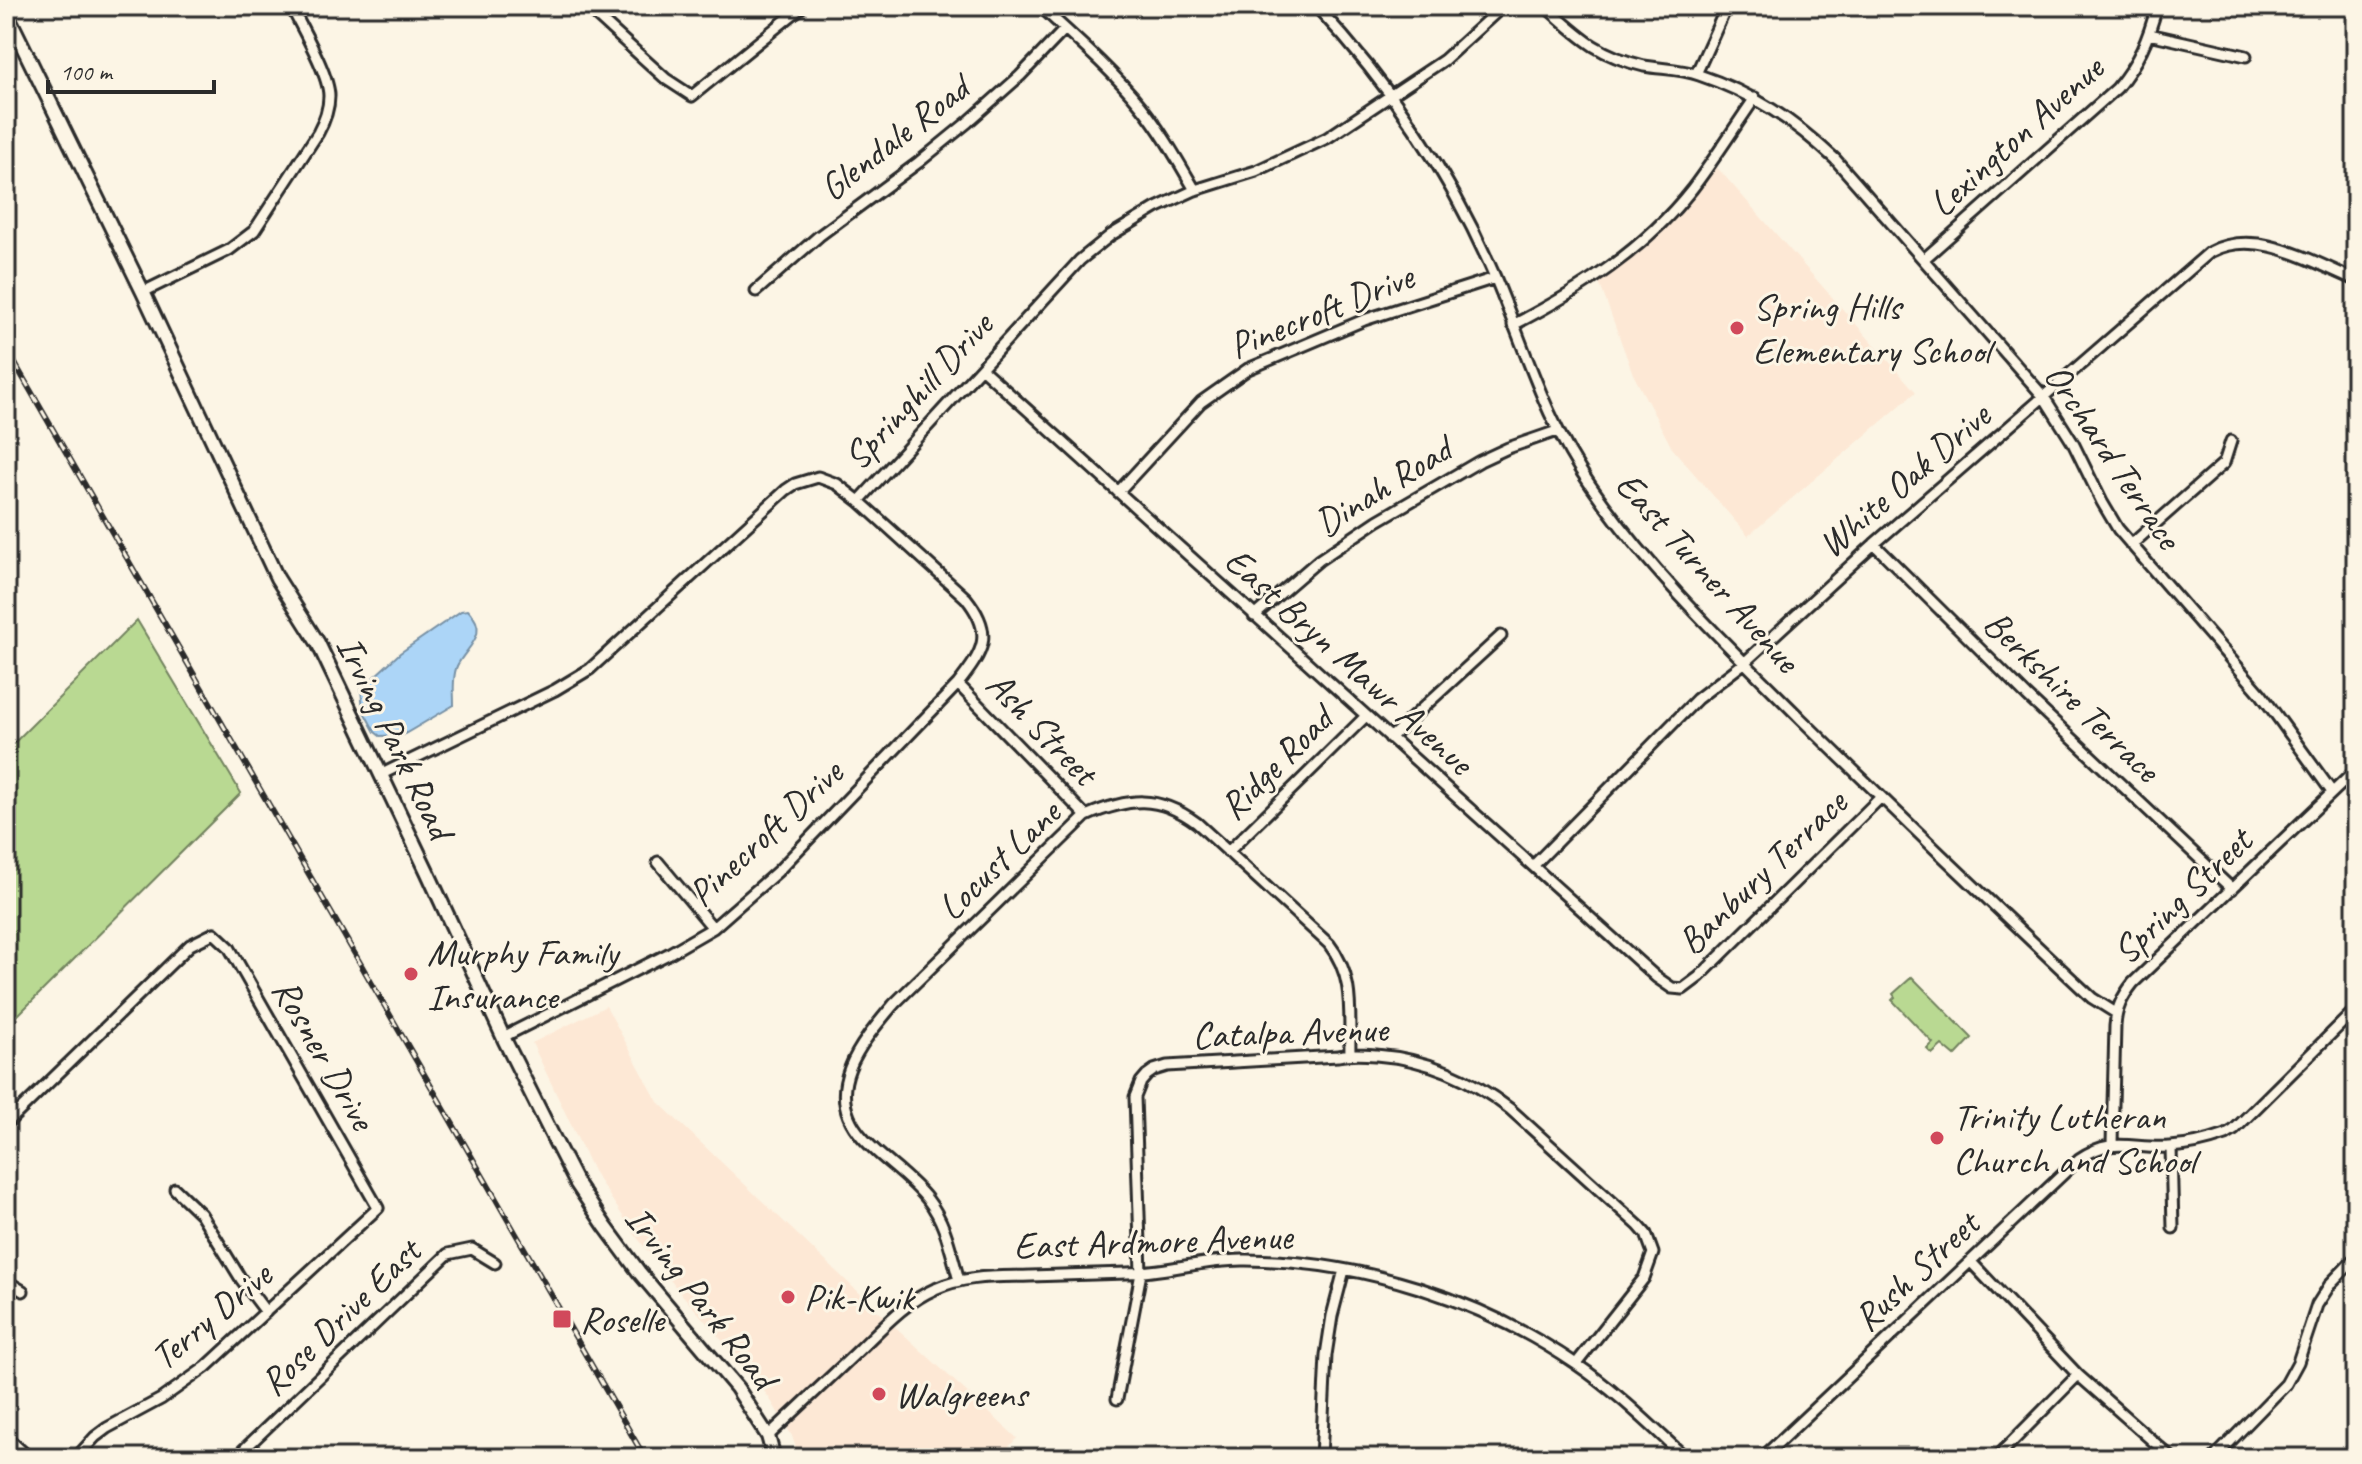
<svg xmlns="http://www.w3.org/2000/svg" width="2362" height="1464" font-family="Caveat,sans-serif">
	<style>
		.built { fill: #fde8d5 }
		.green { fill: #b9d992; stroke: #72825e; stroke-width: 2 }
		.water { fill: #acd5f7; stroke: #7891a5; stroke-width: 2 }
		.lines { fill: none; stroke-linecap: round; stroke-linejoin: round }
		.minor-casing { stroke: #2b2b2b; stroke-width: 15 }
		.tertiary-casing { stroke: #2b2b2b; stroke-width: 17 }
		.secondary-casing { stroke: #2b2b2b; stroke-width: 18 }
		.minor { stroke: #fcf5e5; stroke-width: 9 }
		.tertiary { stroke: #fcf5e5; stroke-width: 11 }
		.secondary { stroke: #fcf5e5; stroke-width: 12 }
		.rail-casing { stroke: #2b2b2b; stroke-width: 6 }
		.rail { stroke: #fcf5e5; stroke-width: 3; stroke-dasharray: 9; stroke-linecap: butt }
		.poi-dot { fill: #d1495b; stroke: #fcf5e5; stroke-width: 3 }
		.labels { text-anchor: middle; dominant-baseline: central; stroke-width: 6; stroke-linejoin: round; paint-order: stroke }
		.street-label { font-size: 38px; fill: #2b2b2b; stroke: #fcf5e5 }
		.poi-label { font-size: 38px; fill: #2b2b2b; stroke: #fcf5e5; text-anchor: start }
	</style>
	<rect width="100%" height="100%" fill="#fcf5e5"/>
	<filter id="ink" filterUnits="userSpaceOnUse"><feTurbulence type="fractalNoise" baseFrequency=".0125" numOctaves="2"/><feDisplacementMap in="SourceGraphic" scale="16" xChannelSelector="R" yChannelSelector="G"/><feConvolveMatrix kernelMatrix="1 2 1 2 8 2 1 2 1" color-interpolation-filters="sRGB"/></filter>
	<g filter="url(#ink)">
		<path class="built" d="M1714,164L1916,392L1748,536L1672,448L1633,374L1599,282L1667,224Z
			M606,1006L658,1102L878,1311L1017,1438L998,1458H799L792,1436L770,1399L747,1369L678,1290L636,1236L593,1171L532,1043Z"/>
		<path class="green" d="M137,620L241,793L6,1027V751Z
			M1912,977L1972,1038L1955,1056L1942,1045L1932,1054L1927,1049L1933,1043L1892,1000L1895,997L1893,994Z"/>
		<path class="water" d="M468,610C491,634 467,646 457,666C452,677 454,693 454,705L403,735L380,736L375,732L363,710L361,689L400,653L461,611Z"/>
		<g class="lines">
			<g class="minor-casing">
				<path id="minor" d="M586,6L666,79L692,96L803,6
					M1040,6C1075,38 1112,70 1141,106C1162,132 1178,161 1195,190
					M1316,6C1391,86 1452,177 1495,277C1525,348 1546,423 1591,486C1651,573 1727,645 1801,719C1897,813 1994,906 2092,998L2116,1013
					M1545,6C1580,37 1597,55 1644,66C1662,69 1682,69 1699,75C1753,93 1793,120 1835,159L2044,397L2073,443L2102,502L2118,529L2261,694L2332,792
					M2149,34L2246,56
					M1696,74L1727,6
					M1924,259L2117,88C2139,61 2148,40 2157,6
					M756,291L819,236L919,162L968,122L1020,76L1065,29
					M143,292L229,250L254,231L318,133C324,122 329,108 329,96C329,74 301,27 291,6
					M1513,325C1581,290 1644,250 1692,189C1714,160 1734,128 1755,98
					M981,368L1656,977L1672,988L1683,989L1699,977L1881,797
					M1118,492L1201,402L1248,369L1364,320L1495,278
					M859,501L1080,260L1111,235L1156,208L1195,190L1256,171L1327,138L1444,60L1503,6
					M1874,544L2027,696L2232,889
					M2131,545L2224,463L2231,441
					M1254,616L1319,560L1377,521L1480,461L1508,448L1557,431
					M958,684L1086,816
					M1390,738L1501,636
					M380,775L555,690L590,669L786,490L795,484L818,477L837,484L859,501L966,598C995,634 983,652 958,684L778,871L713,928L668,954L503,1037
					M1228,852L1366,716
					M658,862L713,928
					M1533,866L1697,699L1744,663L1874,544L2210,252C2257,227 2312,262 2356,280
					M6,1124L190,945L214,933L229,947L378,1208L206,1367L161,1399L107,1428L95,1437L76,1458
					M2112,1144L2115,1026C2116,1009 2122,997 2133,983L2356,770
					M2171,1147L2173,1228
					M175,1189L201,1214L241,1279L266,1312
					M1971,1262L2078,1375L2172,1458
					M959,1280C951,1253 946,1223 928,1200C910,1176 882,1160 862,1137C820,1090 862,1042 894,1004L1086,816C1128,798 1158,794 1197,823L1329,944C1355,977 1349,1013 1350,1053
					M6,1281L23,1291
					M1117,1399L1141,1273L1135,1097L1141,1082L1147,1075L1154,1070L1167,1066L1338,1056C1351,1053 1363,1054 1376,1055C1428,1059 1470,1078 1510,1109L1639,1226L1646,1234L1653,1253L1644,1278L1576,1364
					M768,1436C799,1407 830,1378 860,1349C883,1327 905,1302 935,1289C965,1275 998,1277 1030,1276C1062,1275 1094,1274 1127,1273C1167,1272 1206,1259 1246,1260C1362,1261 1481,1299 1576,1364C1616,1391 1651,1426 1686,1458
					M235,1458L448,1254L472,1249L495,1263
					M1321,1458L1326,1355L1332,1316L1344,1270
					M1762,1458L2079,1159C2113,1135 2133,1150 2170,1147C2188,1146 2209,1141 2226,1135L2234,1130L2356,1009
					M1996,1458L2078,1375
					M2214,1458L2286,1384L2298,1362L2317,1305L2331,1283L2356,1257"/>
			</g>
			<g class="tertiary-casing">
				<path id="tertiary" d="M6,1438L28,1458"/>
			</g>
			<g class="secondary-casing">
				<path id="secondary" d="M6,12L143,292L277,578L318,643L427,871L505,1041L555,1141L577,1184L605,1226L639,1272L737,1388L768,1436L774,1458"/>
			</g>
			<use href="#minor" class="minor"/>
			<use href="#tertiary" class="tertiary"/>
			<use href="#secondary" class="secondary"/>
			<g class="rail-casing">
				<path id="rail" d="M6,348L645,1458"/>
			</g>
			<use href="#rail" class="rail"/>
		</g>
	</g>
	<g class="poi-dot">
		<circle cx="1737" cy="328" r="8"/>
		<circle cx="411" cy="974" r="8"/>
		<circle cx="1937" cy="1138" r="8"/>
		<circle cx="788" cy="1297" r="8"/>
		<rect x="552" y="1309" width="20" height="20" rx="4"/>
		<circle cx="879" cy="1394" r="8"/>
	</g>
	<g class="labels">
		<g class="street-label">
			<text transform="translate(2016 136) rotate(-42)">Lexington Avenue</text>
			<text transform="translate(894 138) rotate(-38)">Glendale Road</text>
			<text transform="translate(1321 311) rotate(-22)">Pinecroft Drive</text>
			<text transform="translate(918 391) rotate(-47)">Springhill Drive</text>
			<text transform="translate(2113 456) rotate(56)">Orchard Terrace</text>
			<text transform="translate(1904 480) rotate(-41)">White Oak Drive</text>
			<text transform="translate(1383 486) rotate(-32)">Dinah Road</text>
			<text transform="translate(1708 572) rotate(48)">East Turner Avenue</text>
			<text transform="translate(1349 661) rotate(42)">East Bryn Mawr Avenue</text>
			<text transform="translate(2072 696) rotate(44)">Berkshire Terrace</text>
			<text transform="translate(1042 728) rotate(46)">Ash Street</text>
			<text transform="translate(395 737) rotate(64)">Irving Park Road</text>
			<text transform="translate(1276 763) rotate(-45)">Ridge Road</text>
			<text transform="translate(765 833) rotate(-43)">Pinecroft Drive</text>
			<text transform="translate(999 860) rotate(-44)">Locust Lane</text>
			<text transform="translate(1762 872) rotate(-44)">Banbury Terrace</text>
			<text transform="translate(2182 896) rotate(-44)">Spring Street</text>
			<text transform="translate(1290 1032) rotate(-2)">Catalpa Avenue</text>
			<text transform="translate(324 1054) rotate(60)">Rosner Drive</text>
			<text transform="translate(1153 1241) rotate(-2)">East Ardmore Avenue</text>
			<text transform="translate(1916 1271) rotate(-43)">Rush Street</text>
			<text transform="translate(701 1297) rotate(52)">Irving Park Road</text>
			<text transform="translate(211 1316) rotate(-40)">Terry Drive</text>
			<text transform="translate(340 1317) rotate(-44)">Rose Drive East</text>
		</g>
		<g class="poi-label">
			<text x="1753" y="306">Spring Hills<tspan x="1753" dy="44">Elementary School</tspan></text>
			<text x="427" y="952">Murphy Family<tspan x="427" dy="44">Insurance</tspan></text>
			<text x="1953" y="1116">Trinity Lutheran<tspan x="1953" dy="44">Church and School</tspan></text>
			<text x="804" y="1297">Pik-Kwik</text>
			<text x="580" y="1319">Roselle</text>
			<text x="895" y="1394">Walgreens</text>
		</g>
	</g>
	<rect width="2362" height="1464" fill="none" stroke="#fcf5e5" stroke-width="32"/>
	<rect x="16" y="16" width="2330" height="1432" fill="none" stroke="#2b2b2b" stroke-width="3" filter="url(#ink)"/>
	<path d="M48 80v12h166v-12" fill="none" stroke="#2b2b2b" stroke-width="4"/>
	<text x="60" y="80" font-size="24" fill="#2b2b2b" stroke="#fcf5e5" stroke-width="6" paint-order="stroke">100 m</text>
</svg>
